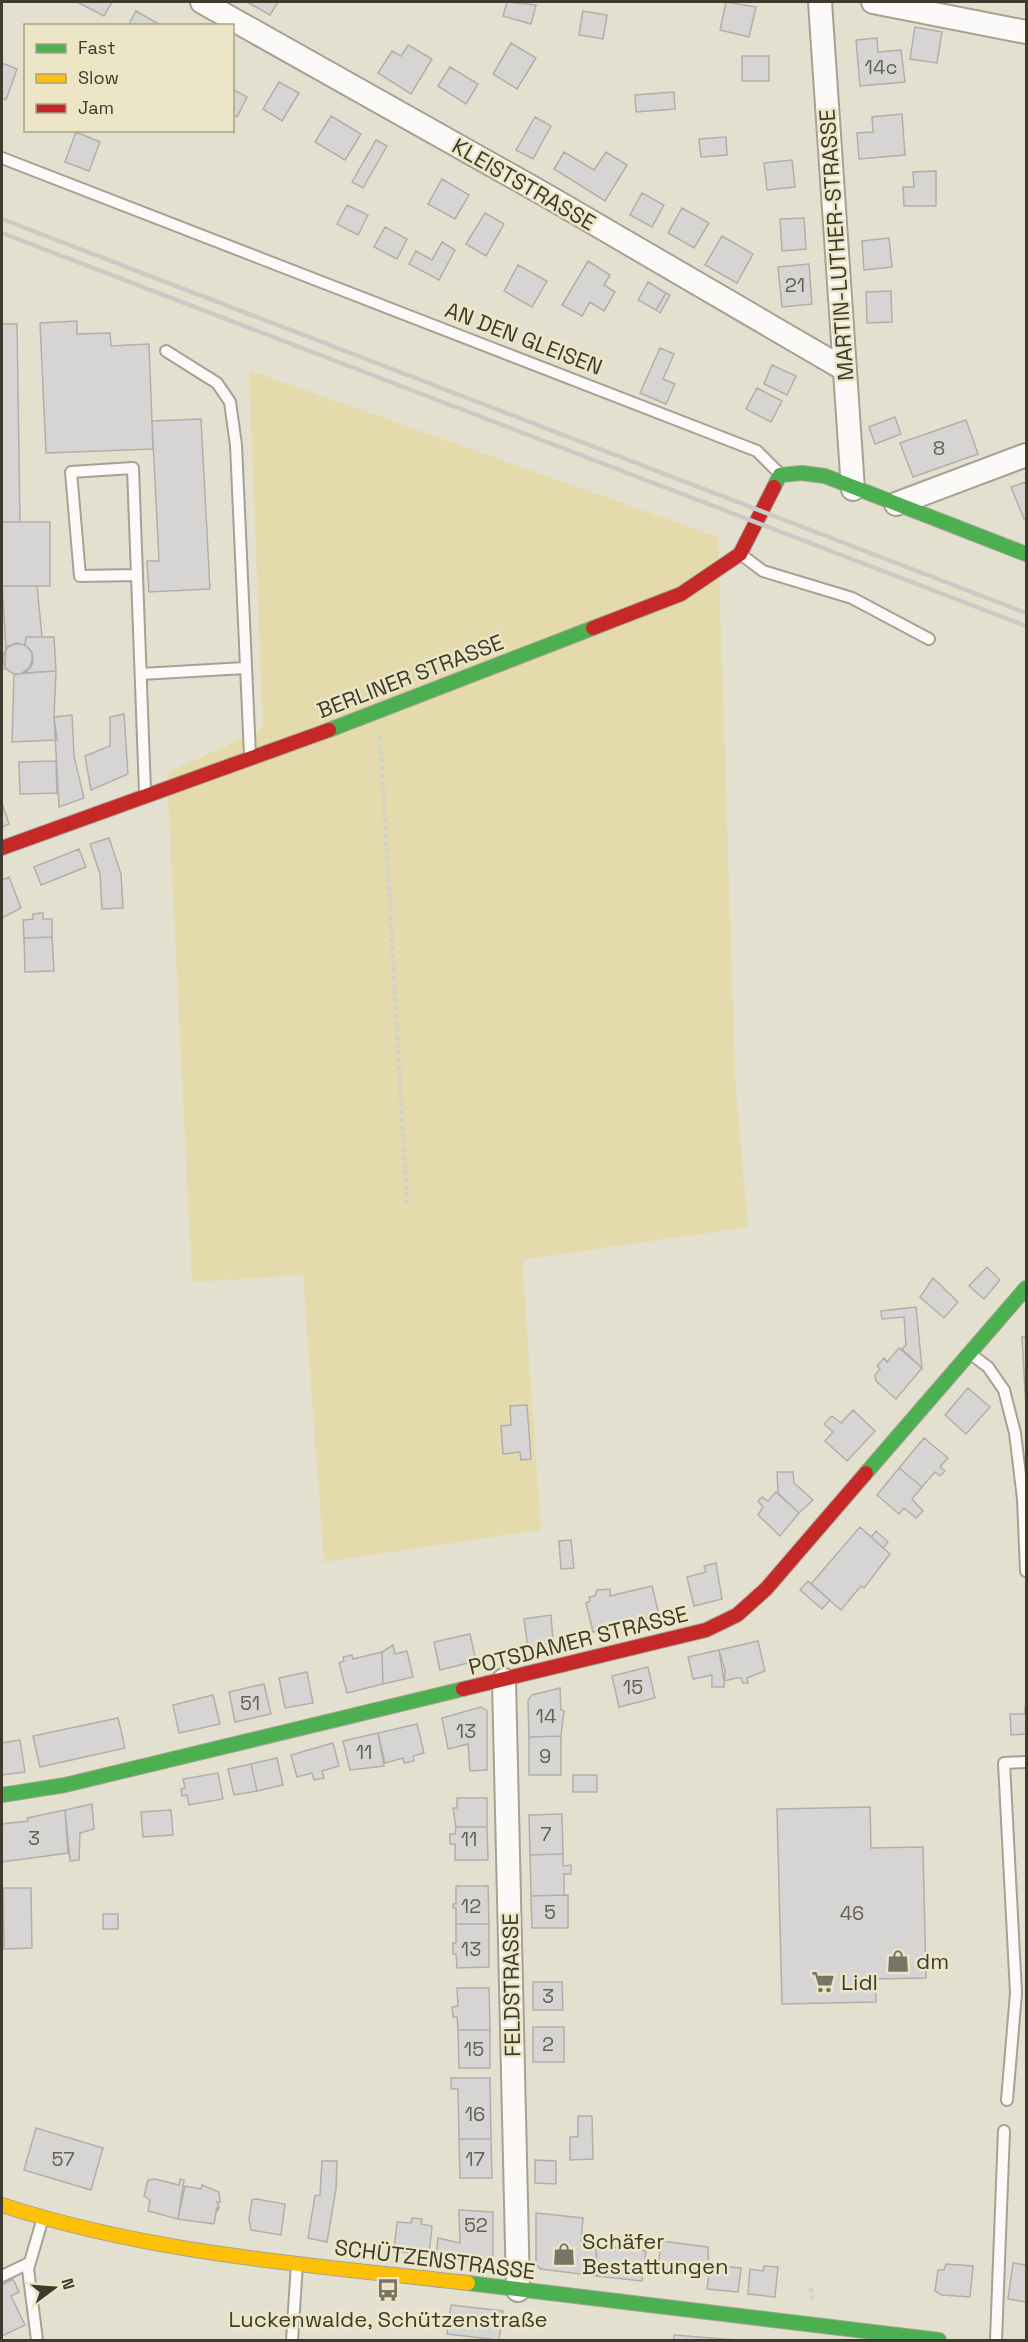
<svg xmlns="http://www.w3.org/2000/svg" width="1028" height="2342" font-family="'Space Grotesk',sans-serif">
	<style>
		.green { fill: #e5daac }
		.building { fill: #d7d5d3; stroke: #b1aeac; stroke-width: 1.5 }
		.lines { fill: none; stroke-linecap: round; stroke-linejoin: round }
		.lane-casing { stroke: #a5a294; stroke-width: 14 }
		.street-casing { stroke: #a5a294; stroke-width: 26 }
		.fast-casing { stroke: #a5a294; stroke-width: 16 }
		.slow-casing { stroke: #a5a294; stroke-width: 16 }
		.jam-casing { stroke: #a5a294; stroke-width: 16 }
		.path { stroke: #d2d1cc; stroke-width: 4; stroke-dasharray: 4.5 3; stroke-linecap: butt }
		.lane { stroke: #fbfaf8; stroke-width: 10 }
		.street { stroke: #fbfaf8; stroke-width: 22 }
		.fast { stroke: #4caf50; stroke-width: 14 }
		.slow { stroke: #ffc107; stroke-width: 14 }
		.jam { stroke: #c62828; stroke-width: 14 }
		.rail { stroke: #cbcac5; stroke-width: 4.5 }
		.labels { text-anchor: middle; dominant-baseline: central; stroke-width: 5; stroke-linejoin: round; paint-order: stroke }
		.number-label { font-size: 20px; fill: #646257 }
		.street-label { font-size: 22px; fill: #3d3b2e; stroke: #ede6c6 }
		.poi-label { font-size: 22px; fill: #3d3b2e; stroke: #ede6c6; text-anchor: start }
	</style>
	<rect width="100%" height="100%" fill="#e4e0cf"/>
	<path class="green" d="M249,370L718,537L735,1077L748,1227L522,1260L541,1530L324,1562L303,1275L192,1282L167,773L263,729Z"/>
	<path class="building" d="M77,2H112L104,16Z
		M247,2H278L270,15Z
		M507,2L536,5L531,24L503,16Z
		M726,2L756,7L749,37L720,30Z
		M136,11L162,26H128Z
		M583,11L607,15L603,39L579,35Z
		M915,27L942,32L937,63L910,59Z
		M877,38L878,52L901,50L905,82L860,86L856,40Z
		M511,43L536,58L517,89L493,74Z
		M408,45L432,59L411,94L378,73L392,51L401,56Z
		M742,56H769V81H742Z
		M2,63L17,69L6,100L2,98Z
		M450,67L478,84L466,104L438,86Z
		M279,82L299,93L282,121L263,109Z
		M232,89L247,97L237,117L232,114Z
		M674,92L675,109L636,112L635,95Z
		M902,114L905,155L859,159L857,133L873,132L872,117Z
		M331,116L361,134L345,160L315,142Z
		M535,117L551,126L533,159L516,150Z
		M76,132L100,142L89,171L65,162Z
		M726,137L727,155L701,157L699,139Z
		M376,140L387,146L363,188L352,182Z
		M564,152L594,170L606,152L627,165L605,201L554,169Z
		M792,160L795,187L767,190L764,163Z
		M936,171V206H904L903,187H914L913,172Z
		M442,179L469,195L455,219L428,204Z
		M642,193L664,205L652,227L630,215Z
		M347,205L368,215L358,235L337,224Z
		M682,208L709,223L694,248L668,233Z
		M485,213L504,224L486,256L466,244Z
		M804,218L806,249L782,251L780,219Z
		M385,227L407,239L397,259L374,247Z
		M722,236L753,254L737,283L705,265Z
		M889,238L892,267L864,270L862,241Z
		M442,242L455,250L439,280L409,264L416,251L432,260Z
		M588,261L610,275L604,285L615,292L604,311L590,302L582,316L562,305Z
		M809,264L812,304L782,307L778,267Z
		M518,265L547,281L532,307L504,291Z
		M648,282L666,293L656,310L638,300Z
		M891,291L892,322L867,323L866,292Z
		M666,293L670,295L660,313L656,310Z
		M77,321V334L110,333L111,346L149,344L153,449L46,453L40,323Z
		M2,324H17L20,522H2Z
		M660,348L674,354L663,379L675,384L666,404L640,393Z
		M772,365L796,376L787,395L764,384Z
		M757,388L782,401L771,422L746,409Z
		M895,417L901,434L875,444L869,427Z
		M201,419L210,589L149,592L147,561H159L152,421Z
		M966,420L978,454L913,477L900,443Z
		M1026,482V518L1024,519L1011,487Z
		M2,522H50V586H2Z
		M2,586H37L42,637H26L25,645L16,643L6,647Z
		M2,586L6,647L5,669H2Z
		M26,637H54L56,671L22,673L29,668L32,661V652L25,645Z
		M3 659a15 15 0 1 1 30 0a15 15 0 1 1-30 0Z
		M56,671L54,717L57,740L12,742L14,674Z
		M124,714L128,774L91,790L85,756L110,746V717Z
		M72,715L74,756L84,798L59,807L54,717Z
		M56,761L57,793L20,794L19,762Z
		M2,803L9,824L2,827Z
		M109,838L121,874L123,908L102,909L100,874L90,844Z
		M79,849L86,867L41,885L34,867Z
		M9,877L21,908L2,918V880Z
		M43,913V919H52V937L24,938L23,920L33,919V914Z
		M52,937L54,971L25,972L24,938Z
		M987,1267L1000,1280L984,1299L969,1286Z
		M933,1278L958,1302L944,1318L920,1297Z
		M916,1307L922,1368L902,1349L906,1345L904,1317L882,1319L881,1311Z
		M1022,1337H1026V1408Z
		M899,1348L922,1368L896,1399L876,1381L875,1375L880,1369L877,1366L884,1358L887,1362Z
		M968,1388L990,1407L966,1434L945,1415Z
		M527,1405L531,1459L521,1460L520,1452L503,1454L501,1426L511,1425L510,1406Z
		M853,1410L875,1431L847,1461L825,1441L833,1432L824,1424L832,1416L841,1423Z
		M924,1438L948,1458L940,1467L945,1471L940,1476L935,1472L922,1487L899,1468Z
		M899,1468L922,1487L912,1499L923,1511L916,1518L904,1508L899,1514L877,1495Z
		M777,1472H793L794,1483L813,1500L799,1513L778,1493Z
		M776,1492L799,1513L780,1536L758,1515L763,1507L758,1501L762,1497L768,1501Z
		M860,1527L890,1554L864,1588L861,1586L841,1610L811,1584Z
		M876,1531L888,1542L883,1548L871,1537Z
		M571,1540L574,1568L561,1569L559,1541Z
		M716,1563L722,1599L694,1606L687,1577L706,1572L704,1566Z
		M808,1581L830,1600L822,1609L800,1590Z
		M652,1586L659,1615L593,1632L586,1603L590,1601L589,1597L595,1596L597,1590L610,1589V1596Z
		M551,1615L553,1642L528,1648L524,1619Z
		M470,1634L476,1661L440,1670L434,1642Z
		M758,1641L765,1671L747,1678L748,1683H743L741,1678H736L724,1681L719,1650Z
		M393,1645L395,1654L407,1651L413,1677L383,1684L382,1652Z
		M719,1650L725,1670L724,1687H712V1675L693,1679L688,1657Z
		M382,1652L383,1684L347,1693L339,1663L344,1661L343,1657L352,1655L353,1659Z
		M648,1667L655,1698L619,1707L612,1676Z
		M307,1672L313,1703L285,1708L279,1678Z
		M264,1684L271,1714L235,1722L229,1692Z
		M560,1688L561,1710L564,1711L561,1736L529,1737L528,1700L532,1695Z
		M213,1695L220,1724L179,1733L173,1705Z
		M1025,1706H1026V1734L1011,1735L1010,1714H1025Z
		M481,1707L487,1711V1770L470,1771L468,1744L448,1749L442,1718Z
		M118,1718L125,1748L40,1767L33,1736Z
		M417,1724L424,1753L413,1756L414,1761L404,1763L403,1758L385,1763L378,1733Z
		M378,1733L384,1766L350,1770L343,1741Z
		M561,1736V1775H529V1737Z
		M20,1740L25,1772L2,1775V1743Z
		M333,1743L339,1766L322,1771L324,1778L314,1780L312,1773L297,1777L291,1755Z
		M277,1758L283,1785L257,1791L251,1764Z
		M251,1764L257,1791L234,1795L228,1769Z
		M218,1773L223,1799L189,1805L187,1795L182,1796L181,1789L185,1788L183,1779Z
		M573,1775H597V1792H573Z
		M457,1798H487V1827H456L453,1808H457Z
		M92,1804L94,1829L80,1833L79,1860L70,1861L65,1810Z
		M870,1807L871,1848L923,1847L926,1978L875,1979L876,2002L782,2004L777,1809Z
		M65,1810L68,1853L2,1862V1824L28,1821L27,1818Z
		M171,1810L173,1835L143,1837L141,1812Z
		M562,1814L563,1854L530,1855L529,1815Z
		M456,1827H487L488,1860H455V1844H450V1834H455Z
		M563,1854V1866L571,1865V1874H564V1895L531,1896L530,1855Z
		M456,1886H488L489,1924H456V1908H453V1904H456Z
		M3,1888H31L32,1948L4,1949Z
		M568,1895V1928H532L531,1896Z
		M103,1914H118V1929H103Z
		M456,1924H489V1967L457,1968L456,1954H453V1943H456Z
		M533,1982H562L563,2010H533Z
		M457,1988H489L490,2030H458L457,2017H453L452,2007L458,2006Z
		M533,2027H564V2062H533Z
		M458,2030H490V2068H459Z
		M451,2078H490L491,2139H459L458,2089H451Z
		M578,2116H592L593,2159L570,2160V2137H578Z
		M36,2128L103,2148L91,2190L24,2170Z
		M459,2139H491L492,2178H460Z
		M535,2160L556,2161V2184L535,2183Z
		M322,2161H337L336,2189L327,2242L308,2238L315,2196L320,2195Z
		M155,2179L179,2185L180,2179L184,2180L178,2219L148,2211L150,2200L144,2196L148,2180Z
		M202,2185L219,2192L220,2202H217L219,2207L218,2211L217,2207L214,2224L178,2219L185,2186L201,2189Z
		M256,2199L285,2204L281,2235L251,2230L249,2219L252,2200Z
		M459,2210L493,2212V2263L436,2256L438,2238L460,2243Z
		M536,2213L583,2218L581,2241L596,2246L597,2276L540,2269L536,2264Z
		M412,2218L422,2219L421,2224L432,2226L429,2255L394,2251L397,2222L411,2223Z
		M661,2241L708,2247L709,2275L658,2269Z
		M626,2243L635,2244L634,2249L646,2251L642,2281L597,2276L596,2246L625,2248Z
		M1013,2263L1026,2265V2302L1008,2299Z
		M946,2264L973,2266L970,2297L942,2295L935,2291L938,2270H944Z
		M710,2265L741,2268L738,2292L707,2289Z
		M764,2266L778,2267L775,2297L748,2294L750,2269L763,2271Z
		M13,2279L19,2292L11,2296L25,2325L2,2336V2285Z
		M451,2305L503,2311L499,2340L447,2334Z
		M674,2335L736,2340H674Z"/>
	<g class="lines">
		<g class="lane-casing">
			<path id="lane" d="M2,158L757,451L778,472
				M166,351L217,383L230,402L236,445L250,755
				M743,556L763,571L852,598L929,639
				M137,575L80,576L71,472L133,468L145,792
				M141,674L245,668
				M972,1355L988,1367L1004,1390L1015,1433L1023,1499L1026,1571
				M1007,2100L1016,1993L1004,1763L1026,1762
				M2,2276L29,2263
				M37,2340L28,2269L42,2221
				M292,2340L297,2264
				M996,2340L1004,2131"/>
		</g>
		<g class="street-casing">
			<path id="street" d="M202,2L549,197L844,369
				M820,2L853,489
				M873,2L1026,32
				M896,504L1026,455
				M504,1680L518,2290"/>
		</g>
		<g class="fast-casing">
			<path id="fast" d="M774,487L780,475L802,473L825,476L1026,554
				M329,730L593,628
				M866,1473L1026,1288
				M2,1795L65,1785L463,1689
				M468,2283L939,2340"/>
		</g>
		<g class="slow-casing">
			<path id="slow" d="M2,2205C152,2254 311,2265 468,2283"/>
		</g>
		<g class="jam-casing">
			<path id="jam" d="M593,628L681,594L740,554L774,487
				M2,848L329,730
				M463,1689L706,1630L737,1615L766,1589L866,1473"/>
		</g>
		<path class="path" d="M380,736L407,1203
			M811,2288L813,2302"/>
		<use href="#lane" class="lane"/>
		<use href="#street" class="street"/>
		<use href="#fast" class="fast"/>
		<use href="#slow" class="slow"/>
		<use href="#jam" class="jam"/>
		<path class="rail" d="M2,219L1026,613
			M2,233L1026,626"/>
	</g>
	<defs>
		<g id="shop-bare" transform="scale(1.8)"><path d="M-5-2.5h2.3a2.7 3.5 0 0 1 5.4 0H5L5.5 6h-11ZM-1.5-2.5h3a1.5 2.3 0 0 0-3 0Z" fill="#777566" stroke="#ede6c6" stroke-width="2.5" paint-order="stroke"/></g>
		<g id="supermarket-bare" transform="scale(1.8)"><path d="M-6-5.5h2.5l.6 2H6L4.5 2H-2.5L-4.4-4H-6ZM-1.5 3.2a1.3 1.3 0 1 0 .1 0ZM3 3.2a1.3 1.3 0 1 0 .1 0Z" fill="#777566" stroke="#ede6c6" stroke-width="2.5" paint-order="stroke"/></g>
		<g id="bus-bare" transform="scale(1.8)"><path d="M-5-6H5V4H4V6H2V4H-2V6H-4V4H-5ZM-3.5-4V0h7V-4ZM-3.5 1.2v1.5H-2V1.2ZM2 1.2v1.5H3.5V1.2Z" fill="#777566" stroke="#ede6c6" stroke-width="2.5" paint-order="stroke"/></g>
	</defs>
	<g fill-rule="evenodd">
		<use href="#shop-bare" x="898" y="1961"/>
		<use href="#supermarket-bare" x="823" y="1982"/>
		<use href="#shop-bare" x="564" y="2254"/>
		<use href="#bus-bare" x="388" y="2290"/>
	</g>
	<g class="labels">
		<g class="number-label">
			<text x="881" y="67">14c</text>
			<text x="795" y="285">21</text>
			<text x="939" y="448">8</text>
			<text x="633" y="1687">15</text>
			<text x="250" y="1703">51</text>
			<text x="546" y="1716">14</text>
			<text x="466" y="1731">13</text>
			<text x="364" y="1752">11</text>
			<text x="545" y="1756">9</text>
			<text x="546" y="1834">7</text>
			<text x="34" y="1838">3</text>
			<text x="469" y="1839">11</text>
			<text x="471" y="1906">12</text>
			<text x="550" y="1912">5</text>
			<text x="852" y="1913">46</text>
			<text x="471" y="1949">13</text>
			<text x="548" y="1996">3</text>
			<text x="548" y="2044">2</text>
			<text x="474" y="2049">15</text>
			<text x="475" y="2114">16</text>
			<text x="63" y="2159">57</text>
			<text x="475" y="2159">17</text>
			<text x="476" y="2225">52</text>
		</g>
		<g class="street-label">
			<text transform="translate(524 184) rotate(30)">KLEISTSTRASSE</text>
			<text transform="translate(836 245) rotate(-94)">MARTIN-LUTHER-STRASSE</text>
			<text transform="translate(524 338) rotate(21)">AN DEN GLEISEN</text>
			<text transform="translate(410 676) rotate(-21)">BERLINER STRASSE</text>
			<text transform="translate(578 1640) rotate(-14)">POTSDAMER STRASSE</text>
			<text transform="translate(511 1985) rotate(-91)">FELDSTRASSE</text>
			<text transform="translate(435 2259) rotate(7)">SCHÜTZENSTRASSE</text>
		</g>
		<g class="poi-label">
			<text x="916" y="1961">dm</text>
			<text x="841" y="1982">Lidl</text>
			<text x="582" y="2241">Schäfer<tspan x="582" dy="25">Bestattungen</tspan></text>
			<text x="388" y="2319" text-anchor="middle">Luckenwalde, Schützenstraße</text>
		</g>
	</g>
	<rect width="1028" height="2342" fill="none" stroke="#3d3b2e" stroke-width="6"/>
	<rect x="24" y="24" width="210" height="108" fill="#ede6c6" stroke="#a7a289" stroke-width="1.5"/>
	<rect x="36" y="44" width="30" height="9" fill="#4caf50" stroke="#a7a289" stroke-width="1.5"/>
	<text x="78" y="54" font-size="18" fill="#3d3b2e">Fast</text>
	<rect x="36" y="74" width="30" height="9" fill="#ffc107" stroke="#a7a289" stroke-width="1.5"/>
	<text x="78" y="84" font-size="18" fill="#3d3b2e">Slow</text>
	<rect x="36" y="104" width="30" height="9" fill="#c62828" stroke="#a7a289" stroke-width="1.5"/>
	<text x="78" y="114" font-size="18" fill="#3d3b2e">Jam</text>
	<g transform="translate(54 2288) rotate(74)" stroke="#ede6c6" stroke-width="4.5" paint-order="stroke">
	<path d="M0-4.5L10 22L0 15L-10 22Z" fill="#3d3b2e"/>
	<text y="-9" font-size="16" font-weight="bold" text-anchor="middle" fill="#3d3b2e">N</text>
	</g>
</svg>
